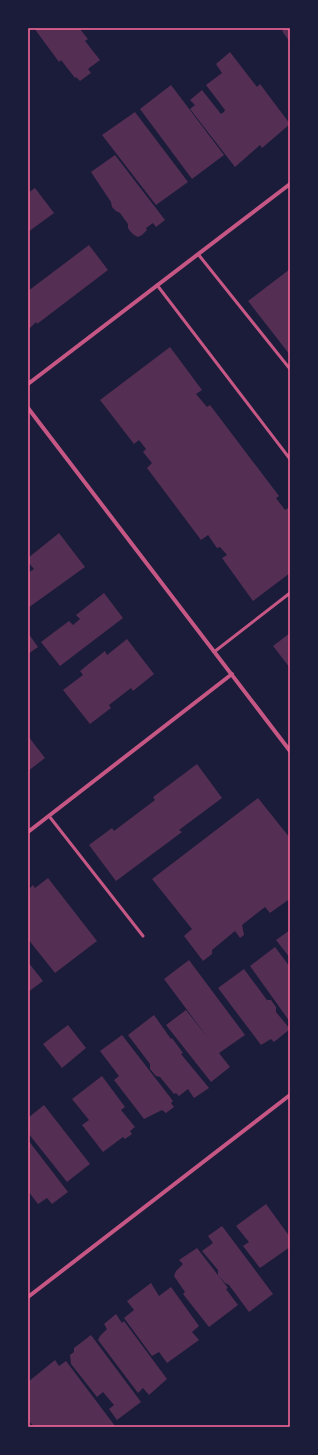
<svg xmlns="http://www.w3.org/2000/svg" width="318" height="1455" font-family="'Nunito Sans',sans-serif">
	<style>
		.building { fill: #542f53 }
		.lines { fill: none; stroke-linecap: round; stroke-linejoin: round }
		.service { stroke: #c65784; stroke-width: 3 }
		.minor { stroke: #c65784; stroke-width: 4 }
		.neatline { fill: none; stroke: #ff6b9d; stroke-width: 1.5 }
	</style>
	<rect width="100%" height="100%" fill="#1b1b3a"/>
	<path class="building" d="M34,28H79L88,39L85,41L100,60L88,69L91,73L80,81L76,77L75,78L61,60L59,62Z
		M285,28H290V42L282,31Z
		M230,52L257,87L260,84L290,124L262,148L260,145L235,167L190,109L195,105L190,100L202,90L221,114L224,112L225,110L206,85L222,73L216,64Z
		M171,85L224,155L192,179L140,109Z
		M135,112L188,182L156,205L102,135Z
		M115,155L165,220L156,227L153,223L146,228L147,230L142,235L138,237L134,235L130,231L128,228V224L120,213L116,211L112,207L111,202L91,172Z
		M35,188L54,213L28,232V193Z
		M89,245L108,270L37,324L36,322L30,328L28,325V291Z
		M290,269V355L248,301Z
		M170,347L202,390L196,394L207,407L210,405L279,496L276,498L285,510L290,507V573L253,601L222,558L227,555L220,547L217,548L208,535L201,540L147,468L152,463L143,452L146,449L139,440L134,444L100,400Z
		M59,533L85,567L28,608V573L34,569L28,562V558Z
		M104,593L123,618L60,666L41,642L69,621L73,625L80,619L76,615Z
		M28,633L38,647L28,654Z
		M290,633V668L273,646Z
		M127,639L154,674L133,691L131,688L109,705L111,708L90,724L63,690L83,675L80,671L105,651L107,655Z
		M28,736L45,758L28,771Z
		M197,764L222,798L179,830L182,832L116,881L89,845L112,828L114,831L155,800L153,797Z
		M258,798L290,838V902L288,900L270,913L265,907L242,925L244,935L240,938L235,931L212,950V954L203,961L184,936L192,929L152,879Z
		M48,878L97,941L55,973L28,939V890L33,885L35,888Z
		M290,930V958L276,940Z
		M275,947L290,967V1022L250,966Z
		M189,960L245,1035L219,1053L230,1067L211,1082L166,1025L186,1010L208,1038L164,979Z
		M28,962L43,981L28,992Z
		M244,969L267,1000H271L276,1007V1012L290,1029L274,1042L271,1039L261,1045L218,988Z
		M154,1015L171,1039L172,1038L183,1053L181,1054L209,1088L194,1098L188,1089L179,1096L176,1093L174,1094L160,1077L156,1076L150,1069V1064L128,1035Z
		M68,1025L86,1048L62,1068L43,1044Z
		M122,1035L173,1101L171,1103L174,1107L166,1113L162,1110L144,1119L114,1080L119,1076L100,1051Z
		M102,1076L125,1107L121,1110L135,1127L130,1131L132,1134L125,1139L123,1137L103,1152L82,1125L89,1120L72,1099Z
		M44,1105L90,1164L67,1182L28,1133V1118Z
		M28,1140L68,1192L52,1204L47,1198L38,1204L28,1191Z
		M266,1204L290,1237V1247L260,1268L243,1246L249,1242L236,1226Z
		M222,1226L273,1294L249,1312L229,1285L225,1283L218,1275V1270L202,1251L213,1243L208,1236Z
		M197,1248L228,1288L226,1289L238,1305L209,1327L183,1294L185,1292L174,1276L176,1271L183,1264L179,1260Z
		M151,1283L159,1296L171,1287L199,1326L192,1332L199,1340L167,1363L159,1352L152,1356L124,1318L134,1310L127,1301Z
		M116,1314L122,1323L124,1321L167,1379L149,1395L143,1388L138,1393L98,1340L100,1336L107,1329L104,1324Z
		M91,1335L141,1402L117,1420L109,1409L114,1405L103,1392L97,1397L71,1364L70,1355L74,1352V1348Z
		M55,1360L59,1366L66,1361L115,1426L113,1427H34L28,1420V1382Z"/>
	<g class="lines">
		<path class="service" d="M198,254L290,369
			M157,285L290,459
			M214,652L290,593
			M49,816L143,936"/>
		<path class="minor" d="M28,384L290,184
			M28,408L290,751
			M28,832L232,674
			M28,1297L290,1095"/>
	</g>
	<rect width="318" height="1455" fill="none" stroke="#1b1b3a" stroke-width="58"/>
	<rect x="29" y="29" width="260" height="1397" class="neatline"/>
</svg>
